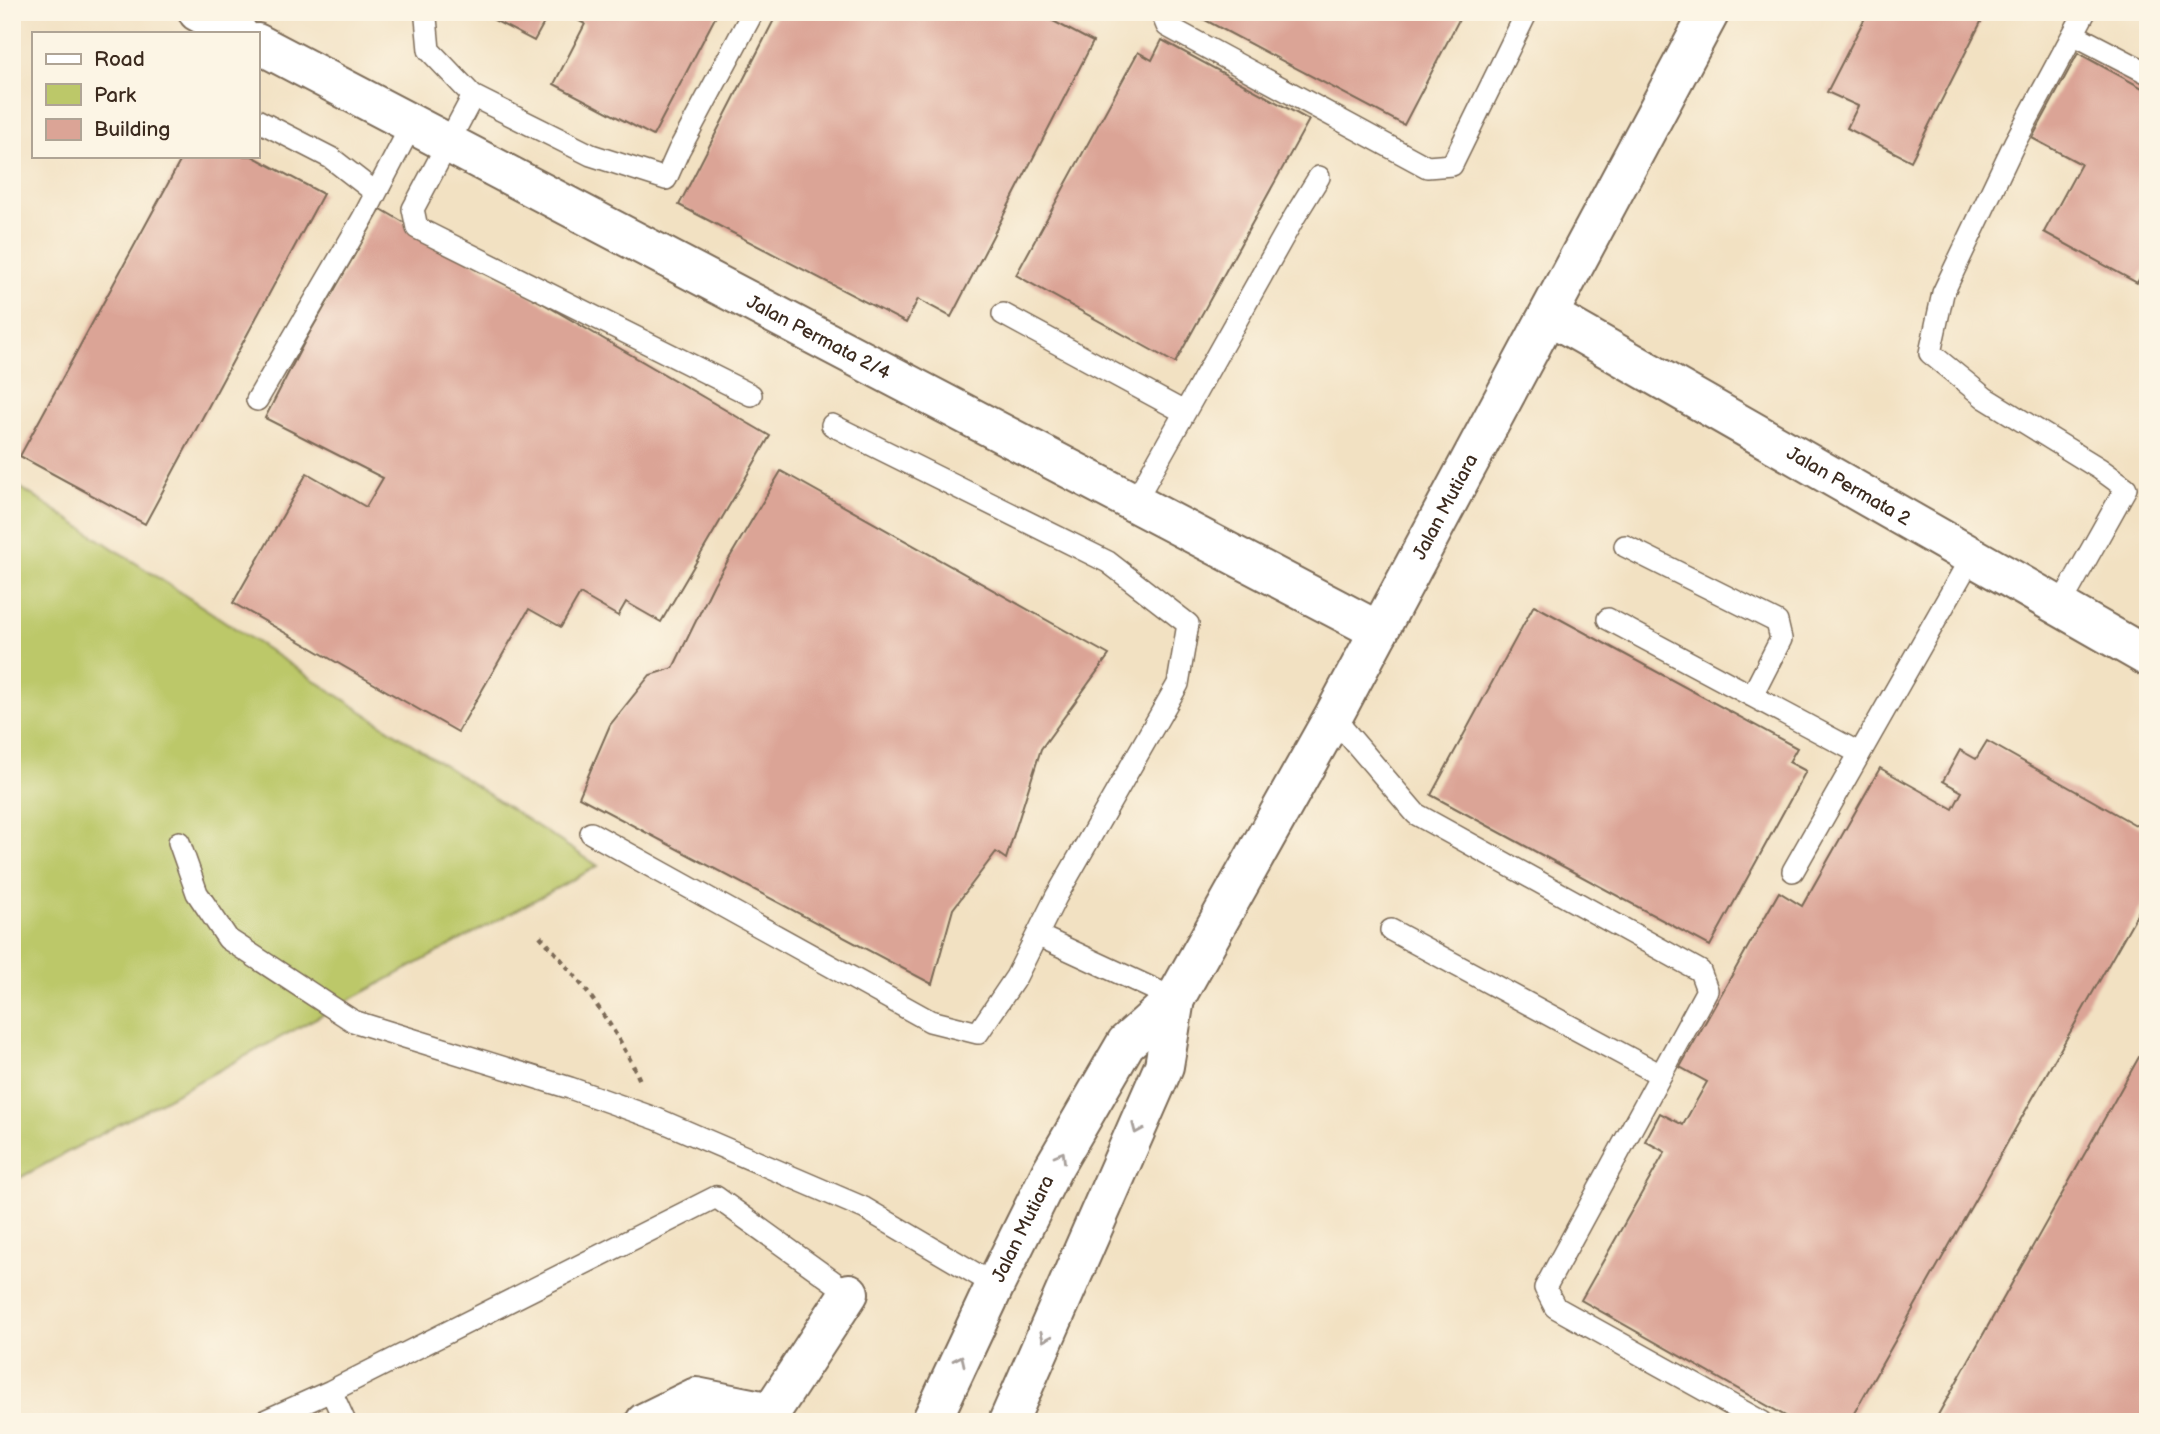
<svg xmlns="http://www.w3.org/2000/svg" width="2160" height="1434" font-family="'Balsamiq Sans',sans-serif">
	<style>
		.green { fill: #bcc869; stroke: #7c7944; stroke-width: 2 }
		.building { fill: #dba496 }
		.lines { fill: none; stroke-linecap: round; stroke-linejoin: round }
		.service-casing { stroke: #7b6a57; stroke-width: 24 }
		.minor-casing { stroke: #7b6a57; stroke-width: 42 }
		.tertiary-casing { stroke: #7b6a57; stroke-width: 42 }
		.secondary-casing { stroke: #7b6a57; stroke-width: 42 }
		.path { stroke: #7b6a57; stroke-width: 4.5; stroke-dasharray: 5 5; stroke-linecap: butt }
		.service { stroke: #fff; stroke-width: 21 }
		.minor { stroke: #fff; stroke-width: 38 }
		.tertiary { stroke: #fff; stroke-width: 38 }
		.secondary { stroke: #fff; stroke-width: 38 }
		.oneway { stroke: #a79f9a }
		.labels { text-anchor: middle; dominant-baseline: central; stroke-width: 5; stroke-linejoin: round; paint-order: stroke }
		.street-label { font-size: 19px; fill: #3b2a1e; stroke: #fcf5e5 }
	</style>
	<rect width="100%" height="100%" fill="#fcf5e5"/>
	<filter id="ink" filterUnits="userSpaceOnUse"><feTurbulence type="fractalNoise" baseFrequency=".0143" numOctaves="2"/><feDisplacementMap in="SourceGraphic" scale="14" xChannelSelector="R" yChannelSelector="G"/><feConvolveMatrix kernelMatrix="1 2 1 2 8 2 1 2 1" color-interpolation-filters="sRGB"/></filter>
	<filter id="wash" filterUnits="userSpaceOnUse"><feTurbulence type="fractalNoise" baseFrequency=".00686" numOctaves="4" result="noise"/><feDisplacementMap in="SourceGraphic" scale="28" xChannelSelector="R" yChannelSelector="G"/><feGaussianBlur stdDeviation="1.57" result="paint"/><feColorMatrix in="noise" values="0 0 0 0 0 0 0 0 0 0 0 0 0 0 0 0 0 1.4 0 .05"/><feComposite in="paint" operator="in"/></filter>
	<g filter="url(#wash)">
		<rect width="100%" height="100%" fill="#f2e1c2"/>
		<path class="green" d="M12,482L598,866L12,1182Z"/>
		<g id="blocks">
			<path class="building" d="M479,12H550L534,41Z
				M563,12H718L653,136L554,84L585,24Z
				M778,12H1036L1093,42L951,317L918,299L906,323L679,205Z
				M1190,12H1463L1404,125Z
				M1868,12H1893L1899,16L1901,12H1986L1911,161L1847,128L1858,106L1827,92Z
				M1162,40L1309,120L1175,363L1016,275L1138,52L1152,60Z
				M2078,53L2148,91V263L2137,283L2044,232L2081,164L2032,138Z
				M183,156H252L323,194L145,524L20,456Z
				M381,209L770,436L661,622L626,602L618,616L580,594L561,627L529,609L458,732L233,603L307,473L366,507L383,478L265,418L306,339Z
				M781,471L1109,655L1041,749L1006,859L996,852L953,909L932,984L579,797L610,725L650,675L673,668L714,584Z
				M1534,605L1797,748L1789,762L1806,771L1710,946L1431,795Z
				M1987,741L2148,832V895L1849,1422H1796L1581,1300L1665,1152L1645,1141L1660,1113L1683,1125L1707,1082L1680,1067L1779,892L1802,906L1880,768L1953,809L1962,792L1943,781L1960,750L1976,759Z
				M2148,1041V1422H1934Z"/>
		</g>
	</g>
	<g filter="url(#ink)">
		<use href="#blocks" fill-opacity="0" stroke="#7b6a57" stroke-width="2"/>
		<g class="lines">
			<g class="service-casing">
				<path id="service" d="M1162,14L1167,26L1427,167L1452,165L1527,12
					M426,18L429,50L473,96
					M2073,34L2148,73
					M257,120L331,158L376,193
					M1003,314L1184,412
					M751,395L417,228L413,209L473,96L591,155L666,179L679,150L753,12
					M257,400L363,218L412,124
					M1134,503L1295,216L1319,177
					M1625,546L1777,622L1781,639L1752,696
					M2060,606L2126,488L2100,469L1985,398L1930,353L1943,293L2015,142L2085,12
					M1608,619L1859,753
					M1333,717L1416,814L1700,971L1707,990L1545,1288L1555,1307L1762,1422
					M591,833L930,1021L978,1033L1016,977L1056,897L1178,684L1188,624L1108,562L832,425
					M179,842L197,893L228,939L353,1021L570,1088L657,1119L864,1208L995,1285
					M1793,871L1972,556
					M1391,930L1661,1075
					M1037,935L1175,999
					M331,1391L345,1422
					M262,1422L331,1391L716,1197L849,1293"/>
			</g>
			<g class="minor-casing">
				<g id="minor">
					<path d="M198,12L238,33"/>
					<path id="s1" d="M257,43L1379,631"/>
					<path d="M645,1422L696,1397L771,1412"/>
					<path d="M769,1422L771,1412L849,1293"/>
				</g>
			</g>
			<g class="tertiary-casing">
				<g id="tertiary">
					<path id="s2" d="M1549,315L2148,657"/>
				</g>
			</g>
			<g class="secondary-casing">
				<g id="secondary">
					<path id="s3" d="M931,1422L995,1285L1052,1170L1126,1043L1175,999L1333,717L1710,12"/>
					<path d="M1008,1422L1164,1066L1175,999"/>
				</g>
			</g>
			<path class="path" d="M540,936C580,979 618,1029 641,1083"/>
			<use href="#service" class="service"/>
			<use href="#minor" class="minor"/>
			<use href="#tertiary" class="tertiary"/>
			<use href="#secondary" class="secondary"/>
		</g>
		<defs><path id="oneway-chevron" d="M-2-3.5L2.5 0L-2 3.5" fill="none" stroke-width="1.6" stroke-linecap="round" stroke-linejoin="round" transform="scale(1.75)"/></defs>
		<g class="oneway">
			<use href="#oneway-chevron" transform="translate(1137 1129) rotate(113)"/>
			<use href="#oneway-chevron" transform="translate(1061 1156) rotate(-60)"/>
			<use href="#oneway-chevron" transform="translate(1045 1337) rotate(114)"/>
			<use href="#oneway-chevron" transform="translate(960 1360) rotate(-65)"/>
		</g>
	</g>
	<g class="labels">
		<g class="street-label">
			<text stroke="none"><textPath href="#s1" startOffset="634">Jalan Permata 2/4</textPath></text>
			<text stroke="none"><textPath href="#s2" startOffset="345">Jalan Permata 2</textPath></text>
			<text stroke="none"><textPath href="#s3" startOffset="1054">Jalan Mutiara</textPath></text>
			<text stroke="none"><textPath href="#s3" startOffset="214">Jalan Mutiara</textPath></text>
		</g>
	</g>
	<rect width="2160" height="1434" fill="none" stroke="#fcf5e5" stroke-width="42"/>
	<rect x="32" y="32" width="228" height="126" fill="#fcf5e5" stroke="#afa495" stroke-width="2"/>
	<rect x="46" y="54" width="35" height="10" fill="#ffffff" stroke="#afa495" stroke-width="2"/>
	<text x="94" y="66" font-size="21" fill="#3b2a1e">Road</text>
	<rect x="46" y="84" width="35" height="21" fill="#bcc869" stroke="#afa495" stroke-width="2"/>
	<text x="94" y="102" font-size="21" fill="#3b2a1e">Park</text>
	<rect x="46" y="119" width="35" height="21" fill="#dba496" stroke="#afa495" stroke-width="2"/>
	<text x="94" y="136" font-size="21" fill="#3b2a1e">Building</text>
</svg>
